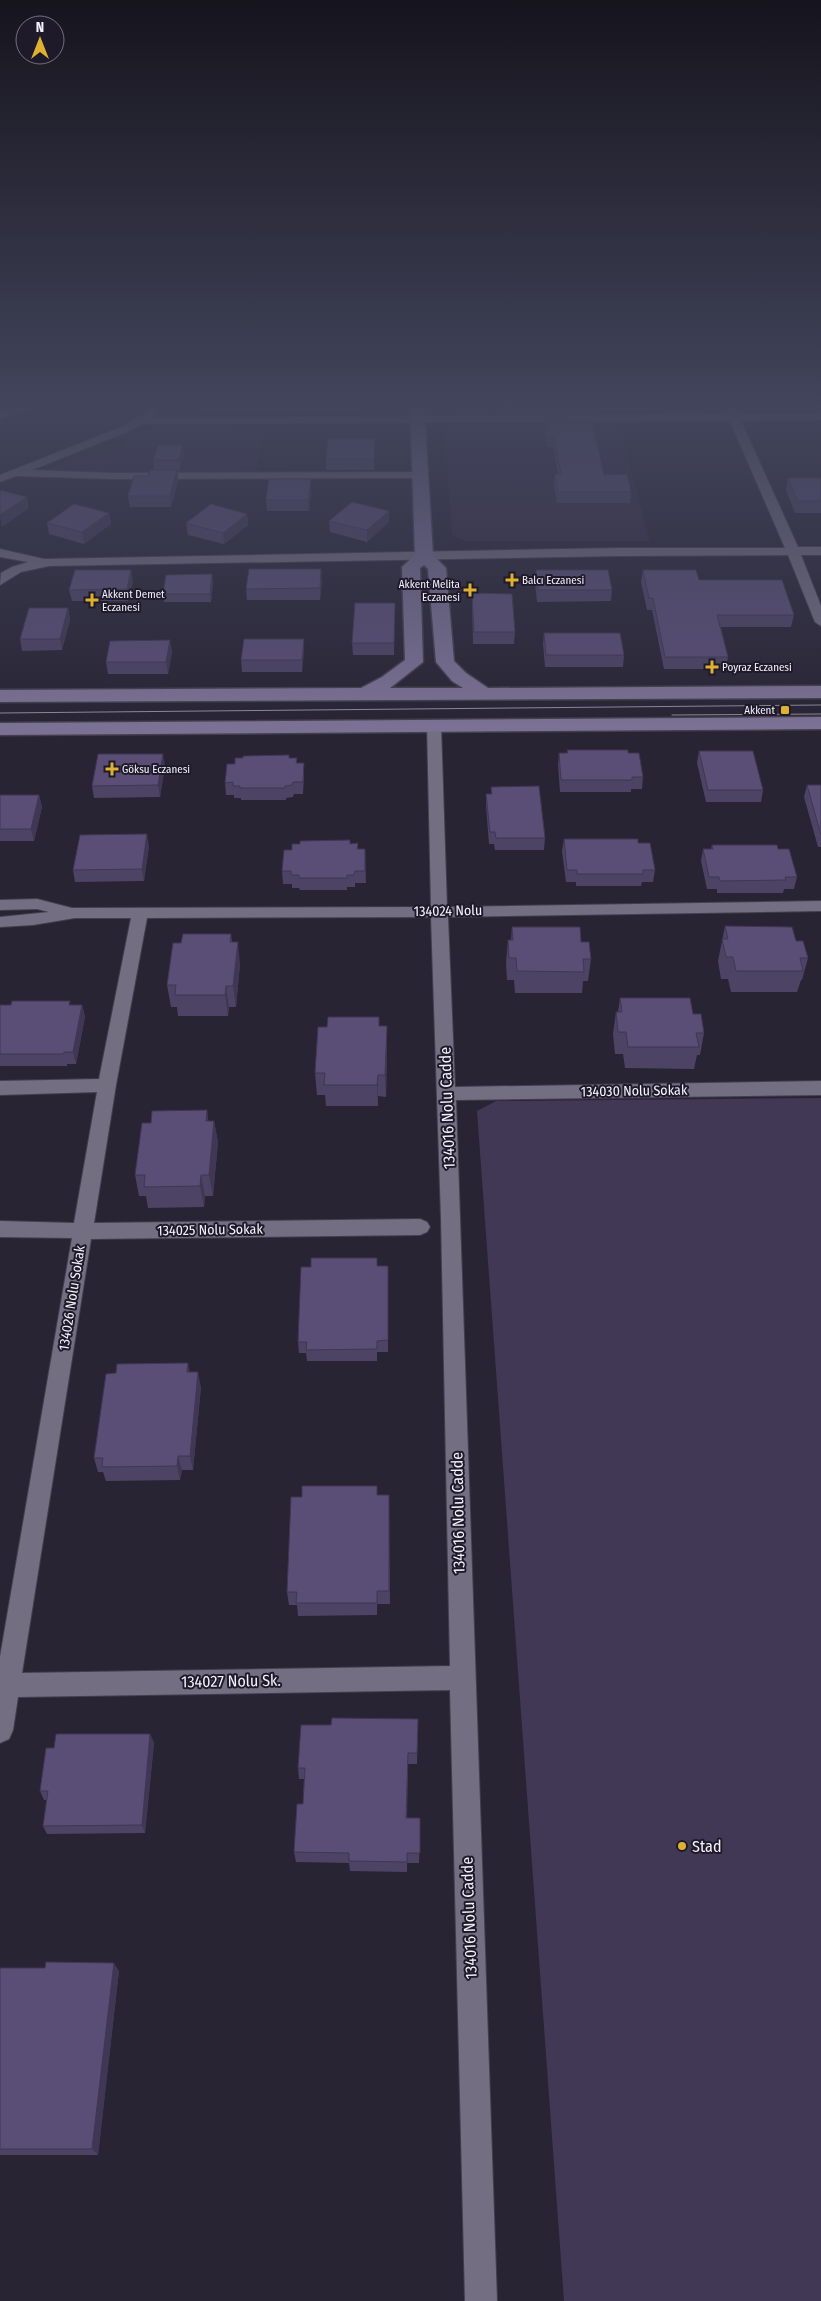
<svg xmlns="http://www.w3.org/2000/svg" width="821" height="2301" font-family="'Fira Sans Condensed',sans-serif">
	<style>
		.built { fill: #322b42 }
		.green { fill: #403854 }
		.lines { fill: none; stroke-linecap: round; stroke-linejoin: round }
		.street-casing { stroke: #433f4c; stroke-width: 2 }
		.secondary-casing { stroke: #433f4c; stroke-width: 3 }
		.street { fill: #736e81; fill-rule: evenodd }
		.secondary { fill: #7b7194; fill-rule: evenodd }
		.tram { stroke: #8d8a98; stroke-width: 1 }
		.wall { fill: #4d4365 }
		.shaded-wall { fill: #3f3753 }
		.building { fill: #5a4e76; stroke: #3f3753 }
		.poi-dot { fill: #deb133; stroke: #1f1a2a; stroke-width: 2 }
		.labels { text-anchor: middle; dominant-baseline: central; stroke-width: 4; stroke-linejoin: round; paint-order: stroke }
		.far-poi-label { font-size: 11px; fill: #f3f1fc; stroke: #1f1a2a; text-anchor: start }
		.street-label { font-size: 14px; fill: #f3f1fc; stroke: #1f1a2a }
		.near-street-label { font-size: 16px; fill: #f3f1fc; stroke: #1f1a2a }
		.near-poi-label { font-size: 16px; fill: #f3f1fc; stroke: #1f1a2a; text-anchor: start }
	</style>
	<rect width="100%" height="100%" fill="#282434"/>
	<path class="built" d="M615,421L619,426L650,541H466L452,536L444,427L454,422Z
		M154,428L263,429L257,473L56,472L51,468L81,457L104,456L124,447L132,433Z"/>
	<path class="green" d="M821,1098V2301H564L477,1111L496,1101Z"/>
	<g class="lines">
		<g class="street-casing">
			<path id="street" d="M21,405H36L0,419V412Z
				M152,405H162L153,418L727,414L725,408L729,405L734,406L738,414H821V420L741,421L798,547H821V555H801L821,606V626L815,622L788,555L619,556L49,566L21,572L0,585L1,573L12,567L28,562L0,557V549L44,559L619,548H785L730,421L142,424L127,432L32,470L112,473L421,472L427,475L421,478L112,479L16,476L0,482V475L119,428L145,414Z
				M434,721L441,725L447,907L821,901V911L448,917L455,1087L821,1081V1095L456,1100L497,2301H465L450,1690L18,1697L13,1730L9,1739L0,1743V1657L72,1238L0,1237V1221L74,1223L97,1092L0,1095V1081L99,1079L131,918H75L33,925L0,927V917L49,912L37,909L0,910V900L37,899L72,908L431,907L427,725ZM431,917L441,1218L450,1666L22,1673L91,1239L420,1235L427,1232L430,1227L427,1222L420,1219L94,1223L116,1085L147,918Z"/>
		</g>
		<g class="secondary-casing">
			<path id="secondary" d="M410,405H424L433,555L446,568L454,661L466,673L488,688L821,686V698L0,702V690L361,688L382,677L405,660L402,567L415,555ZM424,565L428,569L436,662L452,681L463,688H390L423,662L420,568Z
				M821,717V729L0,735V723Z"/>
		</g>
		<use href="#street" class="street"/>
		<use href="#secondary" class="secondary"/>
		<path class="tram" d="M0,713L821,705
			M672,715L821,714"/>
	</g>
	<path class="wall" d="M199,405H372V411L199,412Z
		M460,405H487L486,413L461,414Z
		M540,405H565L564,413L568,420L604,475L631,492L630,503H557L554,485L555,474H558L553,447H547L543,424V413H541Z
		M375,439L374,470H326V459Z
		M183,445L184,456L180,471H177L178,481L171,507H130L128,496L154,470L153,460Z
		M788,478H821V513H795L786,490Z
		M311,479V491L309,511H267L266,500Z
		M389,511V522L367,542L330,532L329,521Z
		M109,513L111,524L84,544L49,534L47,523Z
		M247,514L248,525L224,544L188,535L186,523Z
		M536,570L612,590L611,601L537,602L535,582Z
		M643,570L699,580L794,615L791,627H721L728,657L726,669H664L652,610H647L641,582Z
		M212,574L213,582L211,602H164L163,594Z
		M322,580L320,600H247L246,589Z
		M133,582L128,601H72L69,590Z
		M472,593L515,632L514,644H473L472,605Z
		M395,603L394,655H353L352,643Z
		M68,608L70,620L62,650L22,651L20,639Z
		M544,633L624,655L623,667H545L543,644Z
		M304,650L302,672H242L241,660Z
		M172,652L168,674H108L106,662Z
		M567,750L628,753L643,777L642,789H631V792H560L558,765L559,753H567Z
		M699,751L763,790L761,802H706L697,763Z
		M290,758H297V763L304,775L303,794H294L293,797L286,798V800H241V798H234V795H226L225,783L235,764Z
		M165,766L160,797L94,798L92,786Z
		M807,785H821V847H818L804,797Z
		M491,787L545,838L544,850H495L494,844H489L486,806V794H491Z
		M0,795H39L42,807L34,841H0Z
		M564,839L638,843L655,870L653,882H642L641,886H576V882H566L562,851Z
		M358,843V849H365L366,883H355V887H347V890H300L299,888H292V884H283L282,871L292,850L350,844Z
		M712,845L778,849L797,877L794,889H784L783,893H717V889H707L701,861L703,849H711Z
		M149,846L144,881L75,882L73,870Z
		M725,926L796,941L808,958L802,980H801L797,992H731L728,979H721L718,961Z
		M512,927L581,942L591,959L588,981H583L582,993H515L514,980H507L506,962L508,940H511Z
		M231,934L232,942L240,964L236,1007H229L228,1016H178L177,1007H171L167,985L181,943Z
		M620,998L693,1014L704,1033L700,1055H697L694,1069L625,1068L623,1054H615L613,1034L616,1012H618Z
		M0,1005H82L85,1017L76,1064H67V1066H0Z
		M379,1017V1026H387V1048L386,1097L378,1096V1106H326L325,1095H317L315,1073L327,1027Z
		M207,1110L208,1121H214L218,1142L213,1196H205L204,1207L148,1208L146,1196H139L135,1175L151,1123Z
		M377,1266H388V1352H377V1361H307L306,1353H299L298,1342Z
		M189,1372L201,1387L193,1470H182L180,1480L106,1481L103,1472H98L94,1458Z
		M377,1495H389L390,1604H377V1615L298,1616L297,1605H289L287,1592Z
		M418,1719L417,1764H408L407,1818H420L419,1863H407V1872L350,1871L349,1863L296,1862L294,1852L303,1804L304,1779H299L298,1768L331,1725Z
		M150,1734L154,1743L145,1833L47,1834L43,1826L47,1800H44L40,1791Z
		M0,1968L119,1971L98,2155H0Z"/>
	<path class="shaded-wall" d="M183,445L184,456L180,471L179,460Z
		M177,470L178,481L171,507L170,496Z
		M311,479V491L309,511L308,500Z
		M27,497L29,508L2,527L0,515Z
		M389,511V522L367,542V530Z
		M109,513L111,524L84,544L82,532Z
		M247,514L248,525L224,544L223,533Z
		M321,569L322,580L320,600V588Z
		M131,570L133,582L128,601L127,589Z
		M212,574L213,582L211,602L210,594Z
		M68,608L70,620L62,650L60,639Z
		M304,639V650L302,672V660Z
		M170,640L172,652L168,674L166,662Z
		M163,754L165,766L160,797L158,785Z
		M39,795L42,807L34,841L31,829Z
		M147,834L149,846L144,881L142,869Z
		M238,942L240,964L236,1007L233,986Z
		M226,986L229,1007L228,1016L225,995Z
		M82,1005L85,1017L76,1064L73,1052Z
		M387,1026V1048L386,1097L385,1075Z
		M378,1075V1106L377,1085Z
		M207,1110L210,1132L206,1121Z
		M214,1121L218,1142L213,1196L209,1175Z
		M201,1175L205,1196L204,1207L200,1186Z
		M188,1363L191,1378L187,1372Z
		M198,1372L201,1387L193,1470L190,1456Z
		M178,1456L182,1470L180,1480L177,1466Z
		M150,1734L154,1743L145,1833L142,1825Z
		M114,1963L119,1971L98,2155L92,2149Z"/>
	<path class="building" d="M461,405H487V406H461Z
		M541,405H565V406H541Z
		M543,413H567L568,420H592L604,475L627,474L631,492H558L555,474H561L554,436H547Z
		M328,439H375L374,459H326Z
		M158,445H183L179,460H153Z
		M150,470H177L170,496H128L134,476H148Z
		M788,478H821V501H797Z
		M269,479H311L308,500H266Z
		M0,490L27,497L0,515Z
		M352,502L389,511L367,530L329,521Z
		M74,504L109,513L82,532L47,523Z
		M211,504L247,514L223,533L186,523Z
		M249,569H321L320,588L246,589Z
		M75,570H131L127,589L69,590Z
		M536,570H608L612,590H538Z
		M643,570H696L699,580H782L794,615H717L728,657H665L653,598H649Z
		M212,574L210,594H163L166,575Z
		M472,593L512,594L515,632H474Z
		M355,603H395L394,643H352Z
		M29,608H68L60,639H20Z
		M544,633H620L624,655H546Z
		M244,639H304L302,660H241Z
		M170,640L166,662H106L110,641Z
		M567,750H628V753H639L643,777H632V780H561L559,753H568Z
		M699,751H753L763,790H708Z
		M98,754H163L158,785L92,786Z
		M289,755V758H297L296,763H304L303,782H293L292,785L285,786V788H240V786H233V782L225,783L227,764H235V758H243V756Z
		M807,785H821V835Z
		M539,786L545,838H496L495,832H490L486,794H492L491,787Z
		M0,795H39L31,829H0Z
		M147,834L142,869L73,870L80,835Z
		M564,839H638V843H650L655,870H643V874H577V870H567Z
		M350,840V844L358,843L357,849H365V871H355L354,875H347V878H299V875H291V871H282L284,850H292V844H300V841Z
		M712,845H777L778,849H789L797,877H785L786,880L720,881L719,877H709L703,849H713Z
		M725,926L792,927L796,941H803L808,958H800L803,971H736L733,957H726L722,939H728Z
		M512,927H580L581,942H589L591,959H583L584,972L517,971L516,958H509L508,940H513Z
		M183,934H231L230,942H238L233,986H226L225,995H175L176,985H167L173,943H181Z
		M620,998H690L693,1014H701L704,1033H696L699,1047H628L626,1032H618L616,1012H622Z
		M12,1001H70L69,1005H82L73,1052H64V1054H0V1005H11Z
		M328,1017H379V1026H387L385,1075H378L377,1085H324L325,1073H315L318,1027H327Z
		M207,1110L206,1121H214L209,1175H201L200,1186L144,1187L145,1175H135L142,1123H151L152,1111Z
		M311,1258H377V1266H388V1340L377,1341V1349L306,1350L307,1342H298L301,1267H311Z
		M188,1363L187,1372H198L190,1456H178L177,1466L102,1467L103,1458H94L106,1374L116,1373L117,1364Z
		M302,1486H377V1495H389V1591H377V1603H296L297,1592H287L291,1497H302Z
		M332,1718L418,1719L417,1753H408L406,1818H420V1853H407V1862L349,1861V1853L294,1852L297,1804H303L305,1768H298L301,1725H331Z
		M56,1734H150L142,1825L43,1826L48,1791H40L46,1748H54Z
		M46,1962L114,1963L92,2149H0V1968H45Z"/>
	<linearGradient id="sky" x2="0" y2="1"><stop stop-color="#16141d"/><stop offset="0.56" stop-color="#42455c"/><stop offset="1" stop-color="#42455c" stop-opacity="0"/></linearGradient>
	<rect width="821" height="727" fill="url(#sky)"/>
	<g class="poi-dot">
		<path d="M509.5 572.5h5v5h5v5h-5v5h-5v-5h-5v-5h5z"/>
		<path d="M467.5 582.5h5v5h5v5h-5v5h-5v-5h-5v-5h5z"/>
		<path d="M89.5 592.5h5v5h5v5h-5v5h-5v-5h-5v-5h5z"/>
		<path d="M709.5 659.5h5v5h5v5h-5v5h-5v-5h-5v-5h5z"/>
		<rect x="780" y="705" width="10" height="10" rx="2.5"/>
		<path d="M109.5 761.5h5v5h5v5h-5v5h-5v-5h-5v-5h5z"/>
		<circle cx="682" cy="1846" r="5"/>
	</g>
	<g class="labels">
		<g class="far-poi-label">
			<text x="522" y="580">Balcı Eczanesi</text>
			<text x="460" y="584" text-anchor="end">Akkent Melita<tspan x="460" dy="13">Eczanesi</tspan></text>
			<text x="102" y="594">Akkent Demet<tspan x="102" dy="13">Eczanesi</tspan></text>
			<text x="722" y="667">Poyraz Eczanesi</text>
			<text x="775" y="710" text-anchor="end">Akkent</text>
			<text x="122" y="769">Göksu Eczanesi</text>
		</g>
		<g class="street-label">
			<text transform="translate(448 911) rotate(-1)">134024 Nolu</text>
			<text transform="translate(634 1091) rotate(-1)">134030 Nolu Sokak</text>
			<text transform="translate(210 1230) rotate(-1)">134025 Nolu Sokak</text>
			<text transform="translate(72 1298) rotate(-81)">134026 Nolu Sokak</text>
		</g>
		<g class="near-street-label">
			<text transform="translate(447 1108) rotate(-92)">134016 Nolu Cadde</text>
			<text transform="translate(458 1513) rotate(-91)">134016 Nolu Cadde</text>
			<text transform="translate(231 1681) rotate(-1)">134027 Nolu Sk.</text>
			<text transform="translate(469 1918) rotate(-92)">134016 Nolu Cadde</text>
		</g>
		<g class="near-poi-label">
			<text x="692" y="1846">Stad</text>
		</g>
	</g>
	<g transform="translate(40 40)"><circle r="24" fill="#1f1a2a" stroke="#74707e"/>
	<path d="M0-4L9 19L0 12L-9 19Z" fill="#deb133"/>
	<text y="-8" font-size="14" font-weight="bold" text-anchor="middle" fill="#f3f1fc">N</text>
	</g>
</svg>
